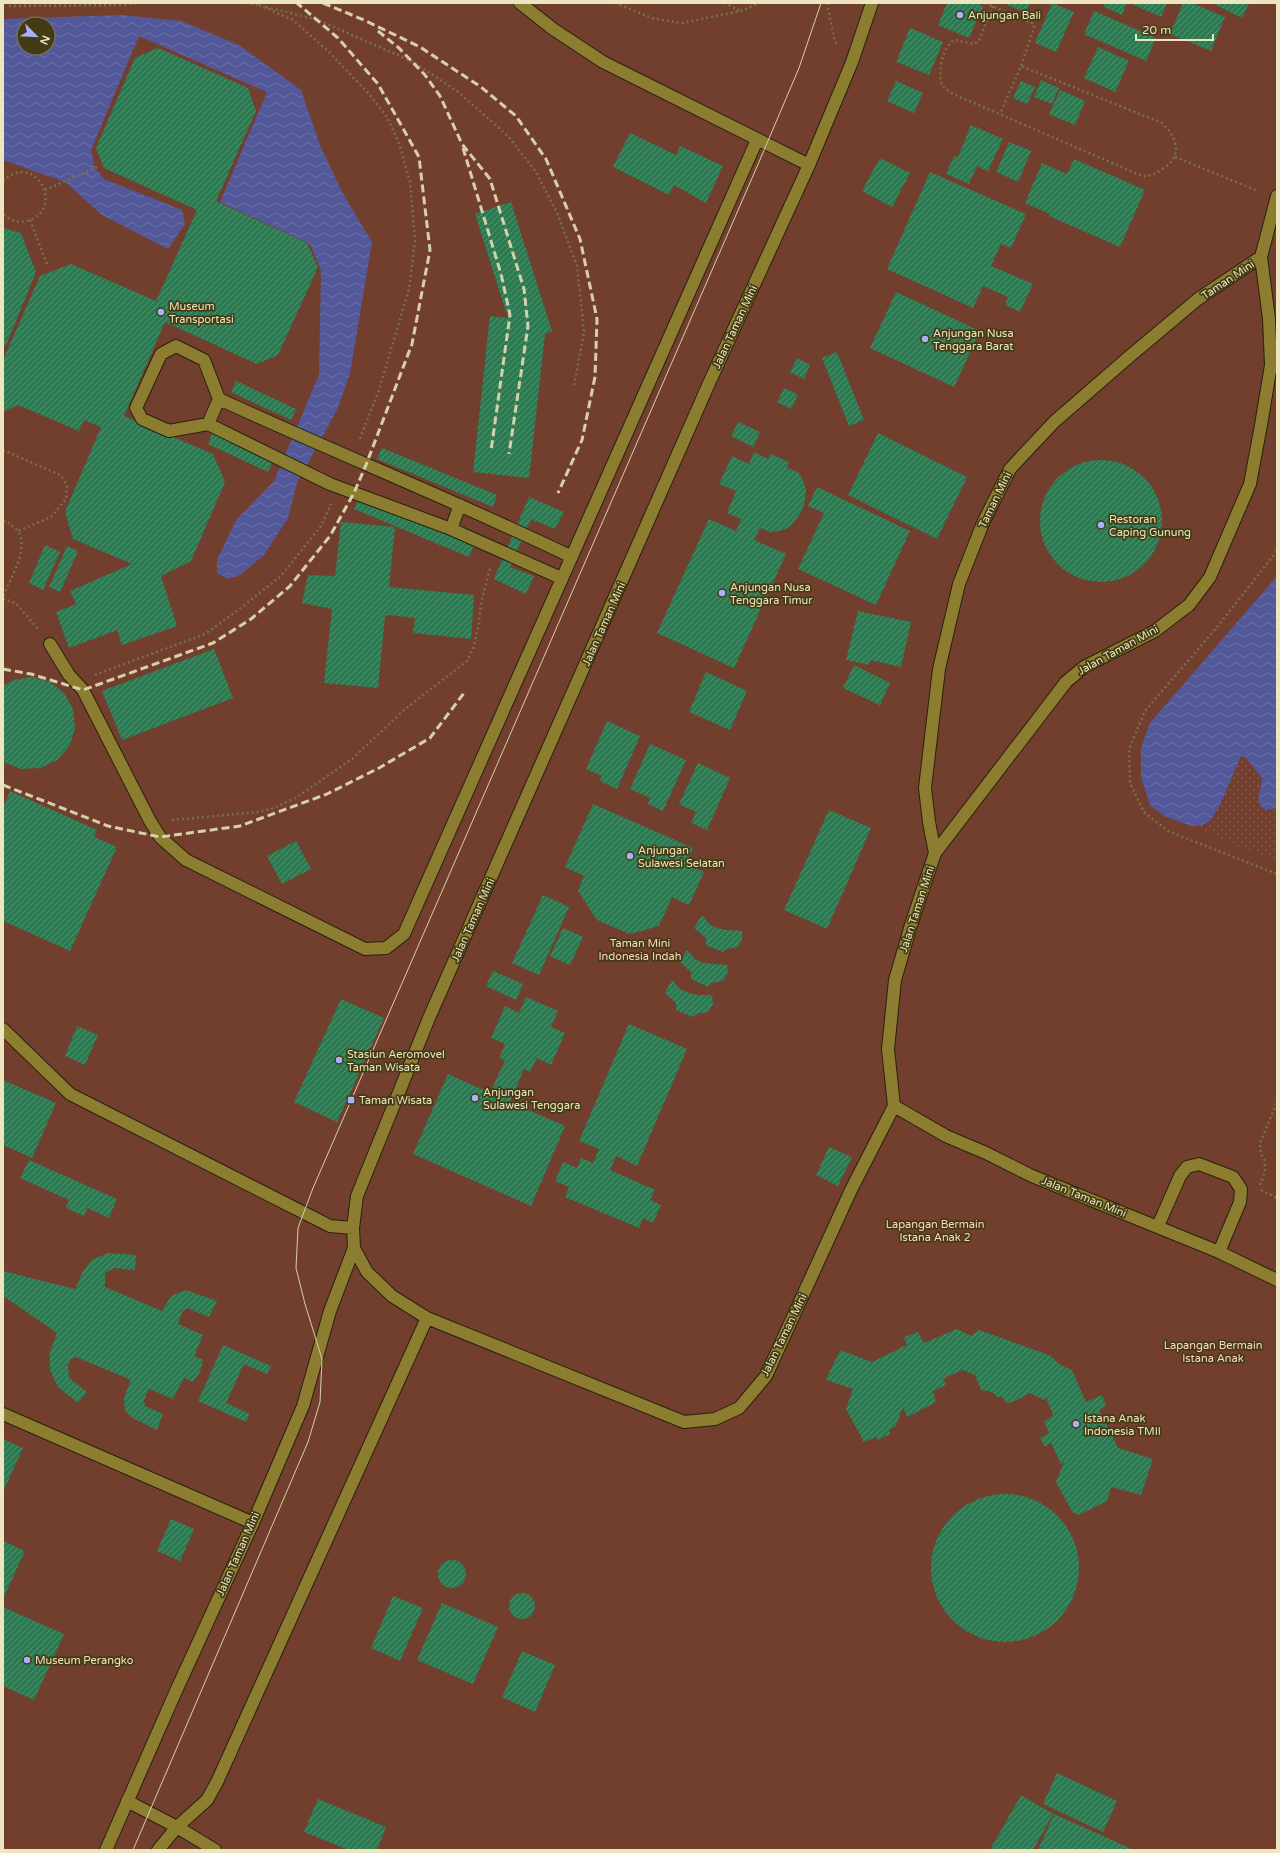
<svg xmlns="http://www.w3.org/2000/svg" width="1280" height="1853" font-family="'Varela Round',sans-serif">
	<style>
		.park { fill: #723f2f; fill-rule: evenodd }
		.garden { fill: url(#garden-dots) }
		.water { fill: url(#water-waves); fill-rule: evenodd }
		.building { fill: url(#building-hatch) }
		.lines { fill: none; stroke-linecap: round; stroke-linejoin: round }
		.minor-casing { stroke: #27220a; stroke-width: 14 }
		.path { stroke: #787049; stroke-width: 2.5; stroke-dasharray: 2 3; stroke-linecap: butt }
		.minor { stroke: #8d7d31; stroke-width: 12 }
		.tram { stroke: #d7d0aa; stroke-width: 1 }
		.rail { stroke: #d7d0aa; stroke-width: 3; stroke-dasharray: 8 4; stroke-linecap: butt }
		.poi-dot { fill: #a7b1fc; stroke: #433b13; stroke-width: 1.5 }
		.labels { text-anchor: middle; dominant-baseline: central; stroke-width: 3.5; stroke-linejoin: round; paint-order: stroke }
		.poi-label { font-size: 11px; fill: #ece5c0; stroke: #433b13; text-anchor: start }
		.street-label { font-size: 11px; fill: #ece5c0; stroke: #433b13 }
		.park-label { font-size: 11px; fill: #ffd3c5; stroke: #433b13 }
	</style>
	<defs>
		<pattern id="garden-dots" width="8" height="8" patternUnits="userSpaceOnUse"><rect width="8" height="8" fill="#723f2f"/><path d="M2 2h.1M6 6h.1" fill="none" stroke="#865b4b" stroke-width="1.8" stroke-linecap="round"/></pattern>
		<pattern id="water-waves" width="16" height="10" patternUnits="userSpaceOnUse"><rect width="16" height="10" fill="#525899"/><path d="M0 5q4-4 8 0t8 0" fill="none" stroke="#6b70a5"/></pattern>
		<pattern id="building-hatch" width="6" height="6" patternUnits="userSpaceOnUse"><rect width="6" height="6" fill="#2d7952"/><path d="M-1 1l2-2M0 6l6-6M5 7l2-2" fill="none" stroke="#569271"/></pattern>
	</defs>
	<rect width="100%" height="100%" fill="#433b13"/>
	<path class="park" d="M3,3H1277V1850H3ZM24,24H48V48H24Z"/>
	<path class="garden" d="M1241,756L1244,757L1262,778L1258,800L1259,805L1269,810L1277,808V862L1191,826L1202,825L1220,805Z"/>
	<path class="water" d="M122,15L181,21L239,45L301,90L320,145L342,192L372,242L350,374L337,410L297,483L288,518L264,555L240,575L228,579L217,573V560L236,520L274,481L319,375L321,270L310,244L220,202L267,92L139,36L91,150L95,168L104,179L182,210L185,224L168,249L102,215L65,182L3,160V19ZM24,24H48V48H24Z
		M1277,576V808L1266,810C1252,803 1262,790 1262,778L1245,757L1241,756L1220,805L1210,821L1202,825L1191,826L1164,816L1150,805L1141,777V747L1150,723Z"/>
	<path class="building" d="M947,3H976L983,6L969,38L938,25Z
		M1005,3H1030L1026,13L1005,4Z
		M1052,3L1074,12L1056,52L1035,43Z
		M1105,3H1127L1122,15L1104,7Z
		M1130,3H1167L1161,17Z
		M1183,3H1192L1225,17L1211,51L1170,34Z
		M1212,3H1249L1242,18Z
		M1094,11L1156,38L1146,61L1084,34Z
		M910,28L943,42L929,75L896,62Z
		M1098,47L1129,61L1115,92L1084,78Z
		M158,48L248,88L256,111L216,201L307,243L318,267L278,355L257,364L165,322L124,416L213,454L225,482L191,561L161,576L177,626L122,645L117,630L69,648L56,612L76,604L70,591L132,564L73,539L65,512L101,427L84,420L79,431L18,405L3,412V360L40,276L71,264L156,301L197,210L104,168L96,148L135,58Z
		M1041,80L1059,88L1052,104L1034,97Z
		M896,81L923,93L914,113L887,101Z
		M1021,81L1035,87L1027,104L1013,98Z
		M1060,90L1085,101L1075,125L1049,114Z
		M971,125L1003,139L988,171L977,166L969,184L946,174L954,156L958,157Z
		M630,133L676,155L680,146L723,166L706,203L674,185L669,195L613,167Z
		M1009,142L1031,151L1018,182L996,172Z
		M880,158L910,173L892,207L862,191Z
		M1074,159L1145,190L1120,247L1049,216L1050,214L1025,203L1042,163L1067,174Z
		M930,172L1026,214L1011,248L1001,244L991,266L1033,284L1020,312L1005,305L1008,297L983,286L973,308L887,269Z
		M511,202L552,331L545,334L529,478L473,472L490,316L508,318L475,214Z
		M3,228L21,233L36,272L6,345L3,347Z
		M896,292L980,331L954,387L870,348Z
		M837,352L864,420L849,426L822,358Z
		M797,358L810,365L804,379L790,372Z
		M236,381L296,409L291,420L231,392Z
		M784,388L798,395L791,409L777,402Z
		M738,422L760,432L753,447L731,436Z
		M213,432L273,461L268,472L208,444Z
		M878,433L967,477L937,539L848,495Z
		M382,448L497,495L493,507L377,459Z
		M754,452L768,459L771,454L789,462L787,468L798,472L803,480L806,489L805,500L802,511L790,527L780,531L770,532L760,528L754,540L786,554L734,668L657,633L709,519L736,531L741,519L727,513L736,491L719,484L732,456L749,464Z
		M1040 521a61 61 0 1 1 122 0a61 61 0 1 1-122 0Z
		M817,487L910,531L876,605L798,569L824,513L808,506Z
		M529,497L564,512L555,529L531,519L510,567L534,576L526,594L494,579Z
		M359,498L474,545L469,557L354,509Z
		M341,522L395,527L389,587L474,595L471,639L413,633L415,618L389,615L385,616L378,688L324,683L332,609L302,603L308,575L335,576Z
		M45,545L60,552L43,590L29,583Z
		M67,546L78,551L60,592L49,587Z
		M858,611L911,622L901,667L870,660L869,665L846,660Z
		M214,649L233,698L122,740L102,691Z
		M854,665L890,683L880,705L843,688Z
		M706,672L747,691L730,730L689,712Z
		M32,677L50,682L64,693L73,709L75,728L70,745L57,760L40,768L21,769L3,762V686L14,680Z
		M607,721L640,736L617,789L600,781L602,776L586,769Z
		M650,744L686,760L663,811L648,804L650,798L630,789Z
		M698,763L730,778L707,830L691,823L696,812L679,804Z
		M10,791L97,830L94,837L117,847L70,951L3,921V808Z
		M593,804L693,848L686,864L704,872L689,905L672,897L659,926L630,934L597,920L578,891L584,876L565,867Z
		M829,810L871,828L827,929L784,910Z
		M296,841L311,869L282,884L267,856Z
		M543,895L569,907L539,975L512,963Z
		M702,915L710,925L718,928L726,930L742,931V940L738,947L726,949L723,952L706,945V938L694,928Z
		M563,928L583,937L570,965L550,956Z
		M687,950L695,959L703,963L727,965L728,973L723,981L711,983L708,987L691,979V972L680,962Z
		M493,971L523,984L516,1000L486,986Z
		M672,980L680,989L689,993L697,995H712L713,1004L708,1012L696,1014L693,1017L676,1010V1003L665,993Z
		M526,997L558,1011L551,1027L565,1033L551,1065L537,1058L530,1072L524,1069L510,1102L565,1126L531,1206L413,1154L448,1074L490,1093L505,1060L499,1058L505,1044L491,1038L505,1006L519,1013Z
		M341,999L384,1018L337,1122L294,1102Z
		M629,1024L687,1049L637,1166L616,1156L610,1170L655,1190L650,1200L661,1205L653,1223L643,1218L639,1228L565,1197L569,1187L555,1181L563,1162L577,1168L581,1158L593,1163L599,1149L579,1141Z
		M77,1026L98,1035L85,1065L65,1056Z
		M3,1080L56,1103L32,1158L3,1145Z
		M829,1147L852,1157L838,1186L816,1175Z
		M29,1160L117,1199L109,1218L87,1208L84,1216L66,1208L69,1200L20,1178Z
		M108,1253L136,1255L135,1270L114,1268L105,1273V1287L162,1311L171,1296L186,1290L217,1301L209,1317L187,1308L182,1312L178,1324L203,1335L194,1356L203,1360L200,1372L193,1382L184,1378L173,1399L149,1389L144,1400L145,1406L163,1414L157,1430L133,1418L125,1411L124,1398L131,1380L76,1357L71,1359L68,1365L69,1378L87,1392L78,1403L58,1387L50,1370V1352L57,1333L3,1296V1271L75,1289L83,1271L92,1260Z
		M957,1329L971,1336L979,1330L1051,1356L1060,1365L1072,1370L1086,1402L1102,1395L1106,1406L1099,1410L1118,1448L1153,1459L1141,1495L1111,1487L1107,1501L1079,1515L1073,1513L1056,1482L1064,1462L1061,1464L1051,1443L1045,1447L1040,1438L1049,1433L1044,1422L1053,1415L1046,1397L1044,1400L1030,1393L1013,1402L1007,1403L1002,1397H997L992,1392L981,1390L975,1375L962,1370L943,1379L946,1385L933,1391L936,1402L907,1417L903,1407L896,1426L889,1430L890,1434L878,1440L876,1437L864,1442L846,1409L853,1389L826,1380L840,1350L872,1362L907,1345L904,1337L918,1332L924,1343Z
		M223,1345L271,1366L267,1374L244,1364L226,1403L250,1414L246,1422L198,1401Z
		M3,1439L23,1448L3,1492Z
		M931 1568a74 74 0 1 1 148 0a74 74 0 1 1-148 0Z
		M171,1519L194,1529L180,1561L157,1551Z
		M3,1541L25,1551L3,1599Z
		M438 1574a14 14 0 1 1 28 0a14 14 0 1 1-28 0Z
		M509 1606a13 13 0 1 1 26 0a13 13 0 1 1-26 0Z
		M393,1596L423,1608L400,1661L371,1648Z
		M442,1603L498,1627L473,1684L417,1660Z
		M3,1607L64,1634L34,1700L3,1686Z
		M522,1651L555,1665L535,1712L502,1697Z
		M1057,1773L1117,1801L1103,1832L1043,1804Z
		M1021,1795L1053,1814L1033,1850H990Z
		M318,1799L386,1827L377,1850H349L304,1832Z
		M1054,1814L1134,1850H1038Z"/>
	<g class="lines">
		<g class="minor-casing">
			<path id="minor" d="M520,3L553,29L603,62L809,165
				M1277,196L1261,257L1269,319L1271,365L1261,425L1250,484L1210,577L1189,605L1155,631L1084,667L1066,682L935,853L911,925L895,980L888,1049L894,1106L946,1136L986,1153L1032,1176L1219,1252L1277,1280
				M208,424L219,399
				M451,529L460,505
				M561,578L451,529L330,484L208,424L169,431L142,419L136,408L161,354L176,346L204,360L219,399C336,453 456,501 572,557
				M50,644L69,675L83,690L150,821L160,837L186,860L365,949L386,948L404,934L757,140
				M935,853L929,822L925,788L939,669L959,584L983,523L1010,469L1054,422L1130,356L1198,299L1261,257
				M3,1029L70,1094L330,1226L353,1228
				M1158,1226L1180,1176L1187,1167L1199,1164L1233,1177L1241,1189L1240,1202L1219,1252
				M354,1248L367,1272L392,1296L427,1318L684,1422L715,1419L739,1408L766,1376L851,1190L894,1106
				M3,1414L253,1523
				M127,1801L177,1827L215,1850
				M106,1850L176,1691L253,1523L303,1406L330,1311L354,1248L353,1228L357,1196L429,1018L710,381L809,165L852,62L872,3
				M158,1850L177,1827L207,1800L217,1782L427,1318"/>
		</g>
		<path class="path" d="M246,3L259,5
			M615,3L652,18L682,23L741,11L759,3
			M724,3L741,11
			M827,3L835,42L838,45
			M985,3L1034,24V28L1021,66L1000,114
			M259,5L293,20L329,52L369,94L387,117L399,143L410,182L415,241L409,289L379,390L359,441
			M9,6L124,5L137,3
			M993,6L979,40L975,44L954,40C941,50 938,71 942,86L953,94L1142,176C1151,176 1155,174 1162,169C1183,157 1178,138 1162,123L1021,66
			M266,7L318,20L413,62L457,91L508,136L536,172L558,215L577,266L584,332L574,386
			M1175,157L1258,191
			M3,181C37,149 67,213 25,221C17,223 8,220 3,213
			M45,190L97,167
			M30,220L47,264
			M3,450L60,475L67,485L66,499L51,517L18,531
			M3,521C9,522 11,525 16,529C32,545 10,579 3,596
			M1277,551L1218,626L1145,711L1129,749L1130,783L1144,812L1168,831L1277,874
			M3,599L16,603L38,629
			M95,675L205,634L237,611L281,576L321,526L331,504
			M172,820L259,812L274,808L297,797L352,759L404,710L467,661L473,649L478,628L482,599L490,568
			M1260,1185L1265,1172V1161L1261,1154L1260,1143L1277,1102
			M1261,1190L1277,1198"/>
		<use href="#minor" class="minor"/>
		<path class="tram" d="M133,1850L308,1442L320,1402L322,1359L305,1304L296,1268L298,1228L313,1188L759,162L799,68L821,3"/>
		<path class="rail" d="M323,3L364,20L420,47L481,87L516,116L546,159L580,239L597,319L595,377L582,440L558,493
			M378,31L399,48L425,75L440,96L462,144L490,179L524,289L528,326L509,454
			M463,148L501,274L510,315L491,451
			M3,669L31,674L83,690L213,643L251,619L290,586L330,536L354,493L366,465L412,344L430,250L419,157L378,84L338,38L297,3
			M3,785L108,826L160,837L240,826L327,794L379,768L430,738L464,693"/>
	</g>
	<g class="poi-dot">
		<circle cx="960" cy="15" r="4"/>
		<circle cx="161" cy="312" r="4"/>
		<circle cx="925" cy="339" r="4"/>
		<circle cx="1101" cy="525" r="4"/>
		<circle cx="722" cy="593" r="4"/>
		<circle cx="630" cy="856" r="4"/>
		<circle cx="339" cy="1060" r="4"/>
		<circle cx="475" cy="1098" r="4"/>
		<rect x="347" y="1096" width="8" height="8" rx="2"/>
		<circle cx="1076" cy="1424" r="4"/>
		<circle cx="27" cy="1660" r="4"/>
	</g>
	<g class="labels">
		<g class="poi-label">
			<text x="968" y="15">Anjungan Bali</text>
			<text x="169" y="306">Museum<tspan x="169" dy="13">Transportasi</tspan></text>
			<text x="933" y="333">Anjungan Nusa<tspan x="933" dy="13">Tenggara Barat</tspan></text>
			<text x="1109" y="519">Restoran<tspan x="1109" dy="13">Caping Gunung</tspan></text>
			<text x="730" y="587">Anjungan Nusa<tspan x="730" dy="13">Tenggara Timur</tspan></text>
			<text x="638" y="850">Anjungan<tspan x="638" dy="13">Sulawesi Selatan</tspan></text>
			<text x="347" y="1054">Stasiun Aeromovel<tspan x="347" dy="13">Taman Wisata</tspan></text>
			<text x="483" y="1092">Anjungan<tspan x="483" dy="13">Sulawesi Tenggara</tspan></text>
			<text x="359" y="1100">Taman Wisata</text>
			<text x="1084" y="1418">Istana Anak<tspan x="1084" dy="13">Indonesia TMII</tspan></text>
			<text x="35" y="1660">Museum Perangko</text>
		</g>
		<g class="street-label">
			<text transform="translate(1228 280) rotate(-34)">Taman Mini</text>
			<text transform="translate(735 327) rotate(-65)">Jalan Taman Mini</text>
			<text transform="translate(995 500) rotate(-64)">Taman Mini</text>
			<text transform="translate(604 624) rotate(-66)">Jalan Taman Mini</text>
			<text transform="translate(1118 650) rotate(-29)">Jalan Taman Mini</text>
			<text transform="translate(917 909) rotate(-72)">Jalan Taman Mini</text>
			<text transform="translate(473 920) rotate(-66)">Jalan Taman Mini</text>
			<text transform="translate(1084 1197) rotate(22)">Jalan Taman Mini</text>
			<text transform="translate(784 1335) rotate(-64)">Jalan Taman Mini</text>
			<text transform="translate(238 1554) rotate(-66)">Jalan Taman Mini</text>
		</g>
		<g class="park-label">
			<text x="640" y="943">Taman Mini<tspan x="640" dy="13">Indonesia Indah</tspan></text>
			<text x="935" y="1224">Lapangan Bermain<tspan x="935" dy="13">Istana Anak 2</tspan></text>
			<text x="1213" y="1345">Lapangan Bermain<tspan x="1213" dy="13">Istana Anak</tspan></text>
		</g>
	</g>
	<rect width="1280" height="1853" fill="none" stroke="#ece5c0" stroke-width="8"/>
	<g transform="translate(36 36) rotate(114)"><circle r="19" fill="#433b13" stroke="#877f58"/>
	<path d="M0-3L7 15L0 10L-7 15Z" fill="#a7b1fc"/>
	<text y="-6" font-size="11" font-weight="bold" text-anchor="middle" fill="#ece5c0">N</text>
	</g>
	<path d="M1136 34v6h77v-6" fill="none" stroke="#ece5c0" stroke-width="2"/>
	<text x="1142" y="34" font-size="12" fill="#ece5c0" stroke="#433b13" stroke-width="3" paint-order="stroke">20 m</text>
</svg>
